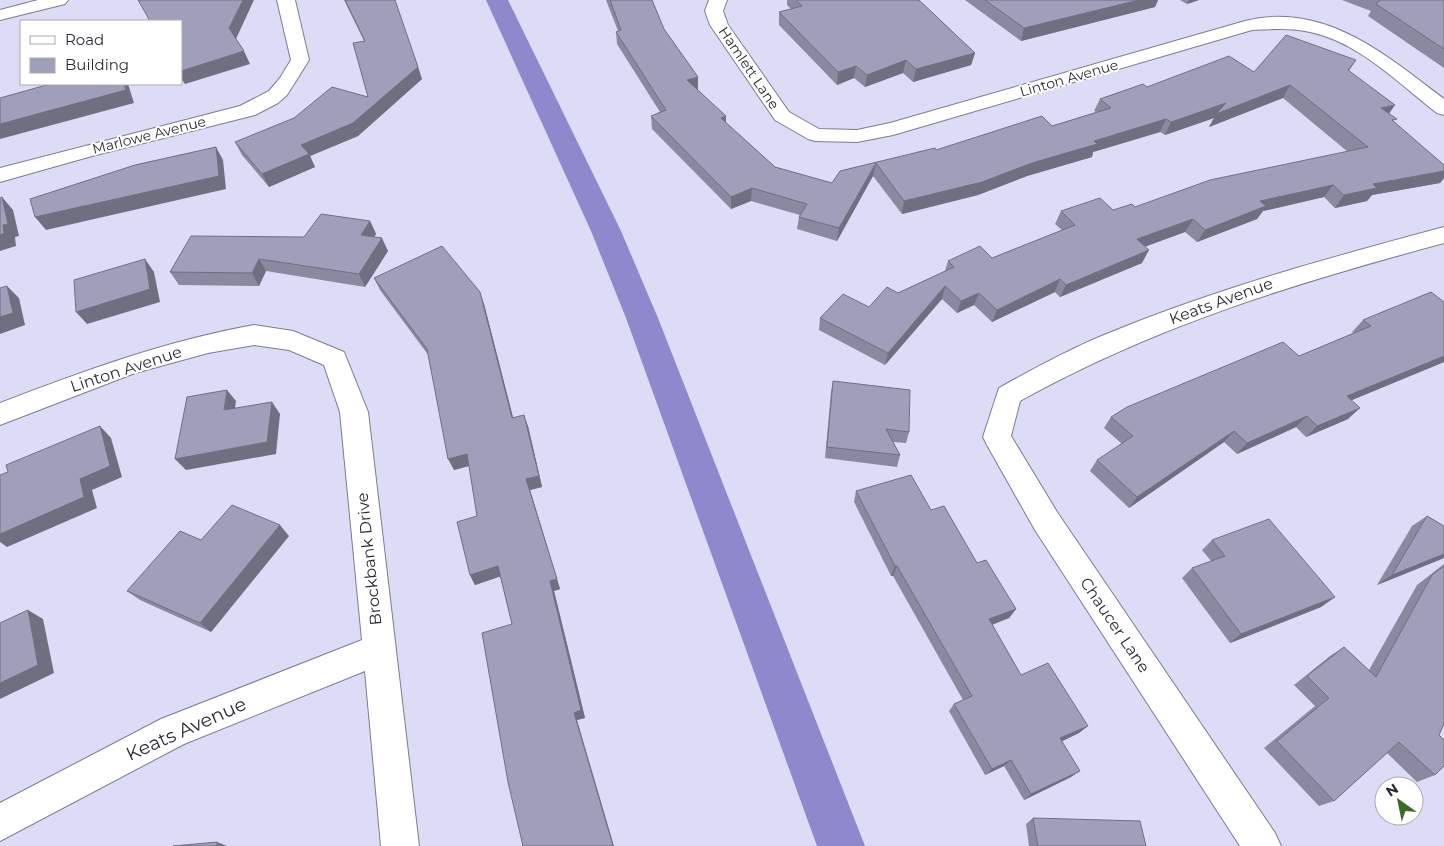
<svg xmlns="http://www.w3.org/2000/svg" width="1444" height="846" font-family="Montserrat,sans-serif">
	<style>
		.lines { fill: none; stroke-linecap: round; stroke-linejoin: round }
		.canal { fill: #8d89cc; fill-rule: evenodd }
		.minor-casing { stroke: #7b7b93; stroke-width: 2 }
		.minor { fill: #fff; fill-rule: evenodd }
		.wall { fill: #8a899f }
		.shaded-wall { fill: #706f82 }
		.building { fill: #a09fb9; stroke: #706f82 }
		.labels { text-anchor: middle; dominant-baseline: central; stroke-width: 4; stroke-linejoin: round; paint-order: stroke }
		.far-street-label { font-size: 14px; fill: #2b2b35; stroke: #fff }
		.street-label { font-size: 16px; fill: #2b2b35; stroke: #fff }
		.near-street-label { font-size: 19px; fill: #2b2b35; stroke: #fff }
	</style>
	<rect width="100%" height="100%" fill="#dcdcf7"/>
	<g class="lines">
		<path class="canal" d="M486,0H508L621,231L658,318L865,846H817L626,318L591,231Z"/>
		<g class="minor-casing">
			<path id="minor" d="M38,0H68L65,4L0,20V10Z
				M277,0H295L309,60L287,95L278,103L255,115L92,156L0,182V168L240,106L269,91L280,78L291,60Z
				M709,0H727L723,11L728,25L789,112L819,129L857,130L890,123L1245,21C1324,1 1386,55 1444,99V115L1437,113C1399,84 1359,42 1310,32C1291,28 1271,29 1252,30L893,135L857,142L815,141L808,139L775,120L710,25L705,11Z
				M1444,227V243C1293,284 1157,325 1020,401L1011,436L1057,512L1275,833L1281,846H1240L1035,530L987,445L983,437L999,388C1033,369 1068,350 1104,335C1214,289 1329,258 1444,227Z
				M254,325L293,331L344,352L368,412L419,846H381L365,671L184,744L0,841V803L161,719L362,640L340,412L324,365L289,350L254,345L208,353L135,373L0,425V403C84,371 165,341 254,325Z"/>
		</g>
		<use href="#minor" class="minor"/>
	</g>
	<path class="wall" d="M344,0H395L422,79L358,136L310,156L315,167L269,187L242,155L235,142L368,97L364,41Z
		M606,0H652L664,29L698,77V90L726,123L775,167L832,183L840,171L1052,126L1096,112L1094,111L1100,99L1147,87L1254,72L1356,60L1349,71L1389,113L1395,123L1444,165V178L1440,183L1372,195L1367,201L1335,208L1324,197L1263,211L1257,219L1197,242L1185,232L1145,246L1142,263L1060,297L1055,292L992,322L974,305L957,313L942,299L885,365L819,330L820,318L869,307L898,293L945,271L948,261L992,258L1062,230L1055,224L1061,211L1113,210L1135,207L1348,152L1283,98L1209,127L1214,118L1165,135L1160,132L1093,152L1092,157L1027,176L978,195L902,214L873,176L837,241L797,229L799,217L800,215L751,201L731,209L652,129L651,116L660,112L617,44L616,32L618,31Z
		M787,0H919L975,53L971,65L913,82L903,73L865,87L854,78L837,85L779,25V12L791,9L787,5Z
		M965,0H1158L1155,7L1021,41Z
		M1180,0H1199L1187,4Z
		M1342,0H1444V68L1368,16L1371,11Z
		M370,221L376,234L374,237L388,251L365,287L266,271L259,286L179,285L170,272L304,237Z
		M374,278L484,304L513,418L528,426L542,487L530,490L560,589L554,591L585,718L577,720L512,624L500,576L475,585L470,575L477,516L469,466L454,470L429,356L380,290Z
		M1363,320L1444,362L1352,400L1348,419L1306,437L1296,427L1237,454L1224,442L1129,508L1090,471L1097,460L1122,444L1104,428L1111,417L1299,356L1354,333L1352,332Z
		M833,381L909,432L906,443L893,442L900,455L897,467L825,458L831,392Z
		M856,491L931,510L977,563L1016,609L1009,618L992,625L1021,675L1079,733L1062,741L1071,777L1024,800L1004,766L985,775L949,711L954,704L963,700L893,576H891L854,502Z
		M1427,516L1444,526V558L1377,585L1412,526Z
		M289,536L211,632L140,600L127,591L201,540Z
		M1212,540L1335,597L1321,607L1230,643L1182,578L1192,568L1211,561L1202,550Z
		M1444,564V724L1439,735L1435,775L1417,782L1387,753L1334,801L1319,806L1264,748L1315,706L1294,685L1330,656L1344,647L1369,670L1417,585Z
		M1033,818L1146,846H1029L1026,824Z"/>
	<path class="shaded-wall" d="M243,0H254L235,41L229,28Z
		M1139,0H1158L1155,7L1021,41L1024,28Z
		M1189,0H1199L1187,4Z
		M244,51L250,64L185,84L181,78V71Z
		M975,53L971,65L913,82L916,69Z
		M906,60L903,73L865,87L867,75Z
		M856,66L854,78L837,85L838,72Z
		M418,67L422,79L358,136L310,156L315,167L269,187L262,174L301,145Z
		M698,77V90L687,80Z
		M124,84H128L134,103L0,139V124Z
		M1290,85L1283,98L1209,127L1214,118L1165,135L1171,122L1226,103Z
		M1395,105L1386,118L1381,108Z
		M726,116V128L721,118Z
		M1166,119L1160,132L1093,152L1092,157L1027,176L978,195L902,214L904,201L1032,163L1094,141Z
		M216,147L223,160L226,189L46,230L35,217Z
		M876,163L873,176L837,241L839,228Z
		M1444,171V178L1440,183L1372,195L1367,201L1335,208L1344,195L1373,184Z
		M1333,185L1324,197L1263,211L1257,219L1197,242L1205,230L1260,201Z
		M752,188L751,201L731,209V197Z
		M2,197L13,210L19,236L15,237L16,246L0,251V235Z
		M1193,219L1185,232L1131,252L1137,239Z
		M370,221L376,234L367,248L361,235Z
		M382,238L388,251L365,287L359,274Z
		M1149,250L1142,263L1060,297L1066,285Z
		M145,259L154,272L160,302L87,324L76,312Z
		M259,259L266,271L259,286L252,273Z
		M1060,279L1055,292L992,322L997,310Z
		M7,286L19,298L25,325L0,334V317Z
		M945,286L942,299L885,365L888,353Z
		M480,292L484,304L516,429L512,418Z
		M979,293L974,305L957,313L961,301Z
		M1444,356V362L1335,407L1347,396Z
		M227,390L236,401L233,422L224,410Z
		M272,402L280,414L276,454L186,470L175,459Z
		M1360,408L1348,419L1306,437L1317,426Z
		M524,415L528,426L542,487L530,490L560,589L554,591L585,718L577,720L614,846H613L574,713L550,581L526,479Z
		M1307,416L1296,427L1237,454L1247,443Z
		M100,426L111,438L122,477L92,490L97,508L7,547L0,542V530L80,479Z
		M1234,431L1224,442L1129,508L1137,497Z
		M467,454L472,465L454,470L448,459Z
		M280,525L289,536L211,632L200,623Z
		M1444,554V558L1377,585L1392,575Z
		M498,566L502,576L475,585L470,575Z
		M895,566H897L893,576H891Z
		M1335,597L1321,607L1230,643L1241,634Z
		M1016,609L1009,618L983,628L989,619Z
		M28,610L43,619L54,673L0,699V683Z
		M1088,726L1079,733L1052,746L1060,738Z
		M1011,760L1004,766L985,775L992,769Z
		M1080,771L1071,777L1024,800L1031,794Z
		M217,842L227,846H217Z"/>
	<path class="building" d="M138,0H243L229,28L244,51L181,71V21H150Z
		M345,0H395L418,67L353,123L301,145L309,154L262,174L235,142L294,118L332,87L368,97L353,43L365,41Z
		M610,0H652L664,29L698,77L687,80L726,116L721,118L775,167L832,183L840,171L935,148L936,150L1042,116L1052,126L1111,108L1100,99L1143,84L1147,87L1229,56L1254,72L1286,35L1356,60L1348,70L1395,105L1381,108L1397,119L1392,120L1444,165V171L1373,184L1377,188L1344,195L1333,185L1260,201L1266,206L1205,230L1193,219L1137,239L1149,250L1066,285L1060,279L997,310L979,293L961,301L945,286L888,353L820,318L843,294L869,307L887,287L898,293L954,267L948,261L980,246L992,258L1075,225L1061,211L1100,198L1113,210L1132,204L1135,207L1210,180L1368,147L1290,85L1216,114L1226,103L1171,122L1166,119L1094,141L1097,144L1032,163L982,182L904,201L876,163L839,228L799,217L807,204L752,188L731,197L651,116L666,110L616,32L621,30Z
		M796,0H919L975,53L916,69L906,60L867,75L856,66L838,72L779,12L802,6Z
		M985,0H1139L1024,28Z
		M1380,0H1444V49L1376,4Z
		M50,84H124L126,90L0,124V98Z
		M216,147L219,176L35,217L30,199L135,165Z
		M2,197L8,224L3,225L4,233L0,235V198Z
		M321,214L370,221L361,235L382,238L359,274L259,259L252,273L170,272L191,236L304,237Z
		M442,246L480,292L512,418L524,415L539,476L526,479L557,579L550,581L581,710L574,713L613,846H523L508,782L482,633L512,624L498,566L470,575L457,522L477,516L467,454L448,459L427,349L374,278Z
		M145,259L150,289L76,312L74,280Z
		M7,286L13,313L0,317V288Z
		M1431,292L1444,302V356L1347,396L1360,408L1317,426L1307,416L1247,443L1234,431L1137,497L1097,460L1133,436L1111,417L1127,407L1283,342L1299,356L1371,326L1363,320Z
		M833,381L910,390L909,432L886,429L900,455L827,447Z
		M227,390L224,410L272,402L267,442L175,459L187,397Z
		M100,426L110,466L80,479L84,497L0,534V475L8,472L6,465Z
		M911,475L931,510L944,506L977,563L986,560L1016,609L989,619L1021,675L1048,663L1088,726L1060,738L1080,771L1031,794L1011,760L992,769L954,704L972,696L897,566H895L856,491Z
		M232,505L280,525L200,623L127,591L180,531L201,540Z
		M1427,516L1444,526V554L1392,575Z
		M1269,519L1335,597L1241,634L1192,568L1225,556L1212,540Z
		M1444,566V724L1439,735L1444,740V766L1435,775L1399,742L1334,801L1277,741L1329,698L1307,676L1344,647L1376,677L1432,575Z
		M28,610L38,665L0,683V623Z
		M1033,818L1140,821L1146,846H1038Z
		M217,842V846H173Z"/>
	<g class="labels">
		<g class="far-street-label">
			<text transform="translate(749 68) rotate(56)">Hamlett Lane</text>
			<text transform="translate(1069 78) rotate(-16)">Linton Avenue</text>
			<text transform="translate(149 135) rotate(-14)">Marlowe Avenue</text>
		</g>
		<g class="street-label">
			<text transform="translate(1221 301) rotate(-20)">Keats Avenue</text>
			<text transform="translate(126 369) rotate(-18)">Linton Avenue</text>
			<text transform="translate(369 559) rotate(-96)">Brockbank Drive</text>
			<text transform="translate(1115 625) rotate(56)">Chaucer Lane</text>
		</g>
		<g class="near-street-label">
			<text transform="translate(186 729) rotate(-24)">Keats Avenue</text>
		</g>
	</g>
	<rect x="20" y="20" width="162" height="65" fill="#ffffff" stroke="#aaaaae"/>
	<rect x="30" y="36" width="25" height="8" fill="#ffffff" stroke="#aaaaae"/>
	<text x="65" y="45" font-size="15" fill="#2b2b35">Road</text>
	<rect x="30" y="58" width="25" height="15" fill="#a09fb9" stroke="#aaaaae"/>
	<text x="65" y="70" font-size="15" fill="#2b2b35">Building</text>
	<g transform="translate(1399 801) rotate(327)"><circle r="24" fill="#ffffff" stroke="#aaaaae"/>
	<path d="M0-4L9 19L0 12L-9 19Z" fill="#3f6926"/>
	<text y="-8" font-size="14" font-weight="bold" text-anchor="middle" fill="#2b2b35">N</text>
	</g>
</svg>
